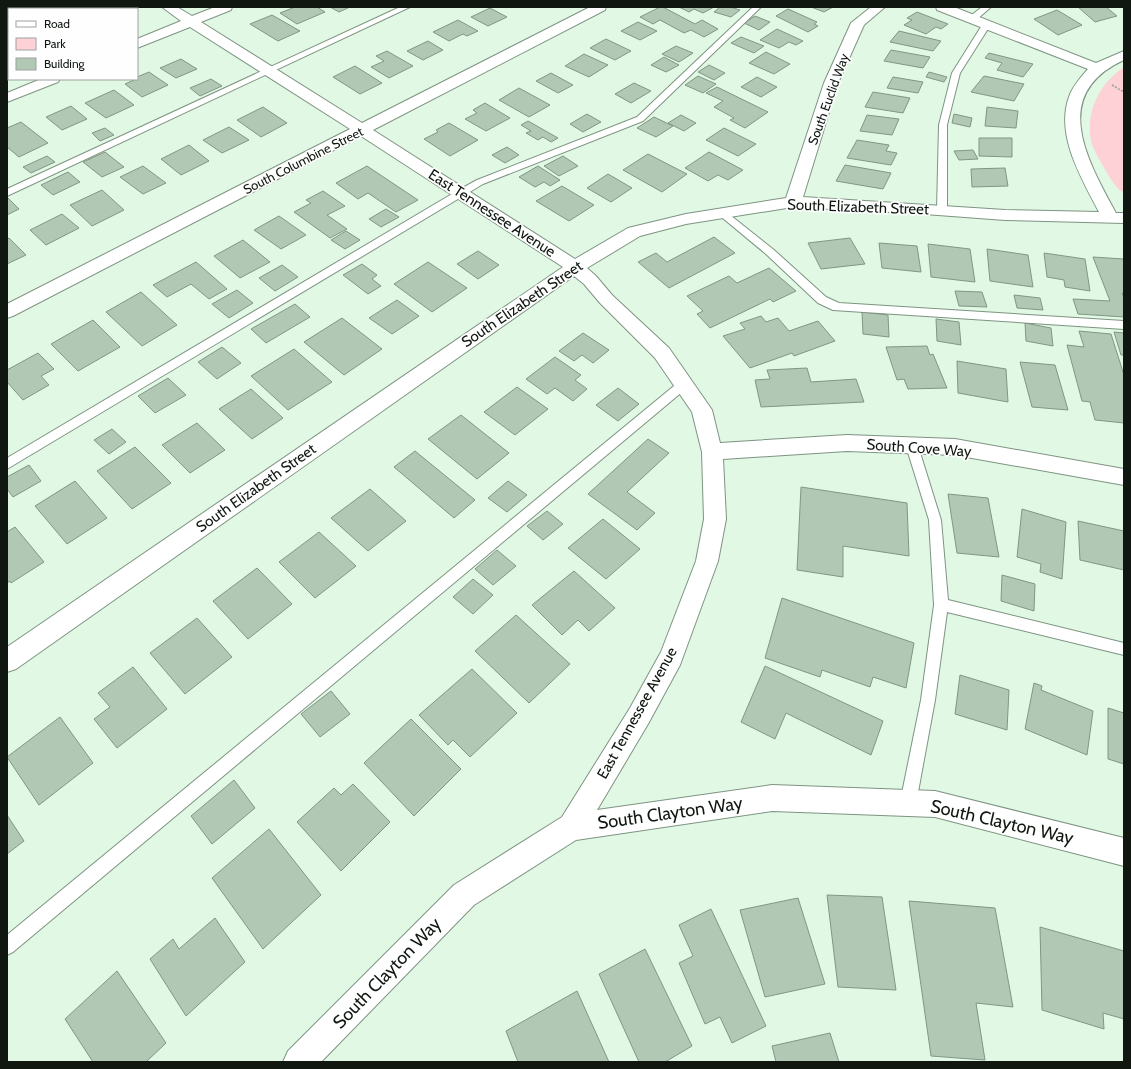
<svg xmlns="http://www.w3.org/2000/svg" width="1131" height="1069" font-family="Cabin,sans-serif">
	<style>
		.green { fill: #fdd1d5 }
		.building { fill: #b1c8b5; stroke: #819785 }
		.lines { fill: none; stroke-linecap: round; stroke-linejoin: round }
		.lane-casing { stroke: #7e9482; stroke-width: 2 }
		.street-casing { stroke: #7e9482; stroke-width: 2 }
		.path { stroke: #91a394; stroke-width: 1.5; stroke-dasharray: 2 1.5; stroke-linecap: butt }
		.lane { fill: #fff; fill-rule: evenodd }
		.street { fill: #fff; fill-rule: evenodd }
		.labels { text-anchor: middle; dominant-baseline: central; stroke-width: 3.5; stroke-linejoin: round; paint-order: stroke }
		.far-street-label { font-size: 13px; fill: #0f1710; stroke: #fefefe }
		.street-label { font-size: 15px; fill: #0f1710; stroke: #fefefe }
		.near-street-label { font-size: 18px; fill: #0f1710; stroke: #fefefe }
	</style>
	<rect width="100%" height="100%" fill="#e0f8e4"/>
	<path class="green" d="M1124,67V193C1114,187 1109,176 1103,166C1098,157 1091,146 1090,135C1088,106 1101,83 1124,67Z"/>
	<path class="building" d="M295,7H317L325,12L297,24L280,13Z
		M330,7H350L339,12Z
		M660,7H663L695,24L702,20L718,29L704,37L691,30L684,33L660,20L653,24L640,17Z
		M679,7H714L703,13L694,9L689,12Z
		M720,7H730L740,10L731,17L714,12Z
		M811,7H833L824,12Z
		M1078,7H1106L1117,16L1095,22Z
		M490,8L507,17L488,26L471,17Z
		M788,9L817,22L814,24L818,26L808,32L776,16Z
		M1057,10L1082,25L1058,35L1034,19Z
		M917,12L948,24L941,29L936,27L926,34L904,25L912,20L907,18Z
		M272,15L300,31L278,41L250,24Z
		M755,16L770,22L759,30L744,23Z
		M458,20L478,31L467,36L463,34L449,41L433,32Z
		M638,22L657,31L640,40L621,31Z
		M777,29L803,41L796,45L789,42L779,48L760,40Z
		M899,31L941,41L933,51L890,42Z
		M741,37L764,46L754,53L731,43Z
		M606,39L631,51L615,60L590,48Z
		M428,41L443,50L423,60L407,51Z
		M676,46L693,53L679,62L662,54Z
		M891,50L930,57L923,68L884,61Z
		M387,51L413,66L389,78L371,67L384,61L376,56Z
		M766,52L790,64L774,74L749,63Z
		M989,53L1033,64L1023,77L997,70L1002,63L985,58Z
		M584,54L608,65L589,77L565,66Z
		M664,57L679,65L666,72L651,65Z
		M181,59L197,69L176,78L160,68Z
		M709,65L725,73L714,80L698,72Z
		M355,66L382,83L360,94L333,77Z
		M149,72L168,85L142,97L125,84L134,80L132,79H137V77Z
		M929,72L947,77L944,82L926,77Z
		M551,73L573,85L558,93L536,81Z
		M698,76L716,84L703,93L685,85Z
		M984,76L1024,84L1014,101L971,92Z
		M757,77L777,87L761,97L741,87Z
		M893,77L923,82L918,93L887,88Z
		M211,79L222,86L200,96L190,88Z
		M634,83L651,91L631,103L615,94Z
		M717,87L768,112L745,128L730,120L734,118L714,107L723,101L706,93Z
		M519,88L550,105L529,117L499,100Z
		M114,90L134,105L106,118L85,103Z
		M873,92L910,98L903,113L865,107Z
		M485,103L510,118L486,131L465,119L477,113L473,110Z
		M71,106L87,119L62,130L46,117Z
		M263,107L287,123L261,137L237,120Z
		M987,107L1018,111L1016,128L985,126Z
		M587,114L601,122L583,132L570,124Z
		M954,114L972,118L970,127L952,123Z
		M681,115L696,123L684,131L668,123Z
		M867,115L899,119L892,135L860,131Z
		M654,117L673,126L656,137L637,128Z
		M528,121L558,138L551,142L543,137L538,140L526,133L531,131L521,125Z
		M21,122L48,143L19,157L7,147V128Z
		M449,123L478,140L450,156L424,139L438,132L436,130Z
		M229,127L249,140L222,153L203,140Z
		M105,128L114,135L100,141L92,133Z
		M724,128L756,144L738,156L706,140Z
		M979,138H1012V157L979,156Z
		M857,140L889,145L886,151L897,153L891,165L847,158Z
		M189,145L209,161L181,175L161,159Z
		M507,147L519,155L505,163L492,155Z
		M973,150L978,159L959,160L954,151Z
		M105,152L124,167L102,177L83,162Z
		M709,152L743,170L728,180L718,175L708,181L685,168Z
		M648,154L687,174L662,192L623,170Z
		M47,156L55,162L31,173L23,167Z
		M563,156L578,166L559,176L544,166Z
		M845,165L891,173L883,189L836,181Z
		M143,166L166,183L143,194L120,177Z
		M367,166L418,200L396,212L368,193L358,199L336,183Z
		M538,166L560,180L550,186L544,182L535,187L519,177Z
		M1005,168L1008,186L972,187L971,169Z
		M68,172L80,182L53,195L41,185Z
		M608,174L632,188L611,202L587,188Z
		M562,186L594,205L569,221L536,201Z
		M102,190L124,210L92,226L70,205Z
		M323,191L345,206L327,215L347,229L330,238L294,212L311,203L306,200Z
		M8,198L19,209L7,215V199Z
		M386,209L399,217L381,227L369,219Z
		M62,214L79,228L46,245L30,230Z
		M279,216L306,235L281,249L254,230Z
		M346,231L360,240L345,249L331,240Z
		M714,237L735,253L669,288L638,262L656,253L667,262Z
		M9,238L26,255L7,264V239Z
		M850,238L865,264L821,269L808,243Z
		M243,240L270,262L240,278L214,256Z
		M879,243L917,246L921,272L882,268Z
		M928,244L970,249L975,282L931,277Z
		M987,249L1028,255L1033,287L990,281Z
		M478,251L499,265L478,279L457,264Z
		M1044,253L1085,259L1090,291L1065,287L1064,280L1047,277Z
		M1093,257L1124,259V294L1122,293L1124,298V317L1078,314L1073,299L1110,301Z
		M196,262L227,289L209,299L191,284L167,297L153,285Z
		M428,262L467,288L432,312L394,284Z
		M362,264L377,275L372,279L381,286L368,294L343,275Z
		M282,265L298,277L275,291L259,278Z
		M769,268L796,291L773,302L770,299L710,328L697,314L703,311L687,296L729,276L737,283Z
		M237,290L253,303L229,318L212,304Z
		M955,291L982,292L987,307L959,306Z
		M141,292L177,325L142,346L106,312Z
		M1014,295L1040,298L1043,310L1017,308Z
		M397,300L419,316L392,334L369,318Z
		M295,304L310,317L266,343L251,329Z
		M862,312L888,315L889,337L863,334Z
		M761,316L766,322L778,318L789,331L818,321L835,341L794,356L792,353L750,368L723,336L745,329L740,323Z
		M342,318L382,349L344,375L304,342Z
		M936,319L959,322L961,345L937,341Z
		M93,320L120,347L78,371L51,344Z
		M1025,323L1051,328L1053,346L1026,341Z
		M1079,331L1111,334L1124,375V423L1095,420L1090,402L1082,401L1067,345L1084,347Z
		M1114,332L1124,333V355H1121Z
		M583,333L609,350L593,363L582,355L574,361L559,351Z
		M927,346L930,355L933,354L947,388L908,389L904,379L897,380L886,347Z
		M222,347L241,363L217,379L198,362Z
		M294,349L332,382L288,410L251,376Z
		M38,353L54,369L41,376L49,385L23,400L7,382V370Z
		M555,357L581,375L575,380L587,389L573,401L555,388L547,394L526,379Z
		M957,361L1006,369L1008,402L958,393Z
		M1020,362L1055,365L1068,410L1032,407Z
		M807,368L811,382L856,379L864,402L761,407L755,380L770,379L767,370Z
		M168,378L186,395L155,413L138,396Z
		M517,387L548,409L515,435L484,412Z
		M618,388L639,404L618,421L596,405Z
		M251,389L283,418L252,439L219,409Z
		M461,415L509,453L477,479L428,439Z
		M197,423L225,450L190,473L162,445Z
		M112,429L126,442L109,454L94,440Z
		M648,439L669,453L627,492L655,513L637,530L588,494Z
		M135,447L171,483L132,509L97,471Z
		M415,451L475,500L454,518L394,467Z
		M29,465L41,481L13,497L7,489V477Z
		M75,481L107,518L67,544L35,506Z
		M508,481L527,495L507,512L488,498Z
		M801,487L907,503L909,556L843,546V577L797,570Z
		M370,489L406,521L368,551L331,518Z
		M948,494L988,498L999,557L957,553Z
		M1022,509L1066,522L1062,579L1040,572L1041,564L1017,557Z
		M547,511L563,524L543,540L527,526Z
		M603,519L640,549L606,579L568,548Z
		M1078,521L1124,531V570L1080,560Z
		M15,527L44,562L11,583L10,581L7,583V532Z
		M319,532L356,566L315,598L279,562Z
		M497,550L516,566L493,585L475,569Z
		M257,568L292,604L248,639L213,601Z
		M574,571L615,608L589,631L578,620L562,635L532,605Z
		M1002,575L1035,584L1034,611L1001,601Z
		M473,579L493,595L473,614L453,597Z
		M782,598L914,643L906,688L873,677L870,687L822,670L820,677L765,658Z
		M516,615L570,664L529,703L475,651Z
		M197,618L232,657L185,694L150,653Z
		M765,666L883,721L871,755L786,713L775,739L741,722Z
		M133,667L167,709L117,748L94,719L110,707L98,693Z
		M472,669L517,713L470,757L453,740L448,745L419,715Z
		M960,675L1009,690L1007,730L955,714Z
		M1034,683L1042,686L1041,690L1093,711L1087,755L1025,729Z
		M331,691L350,714L320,737L301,714Z
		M1108,708L1124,713V764L1108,759Z
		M60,717L93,763L39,805L7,757Z
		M411,719L461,769L414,816L364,763Z
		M234,780L255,808L212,844L191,816Z
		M353,784L390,822L341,871L297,822L334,788L341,795Z
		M7,815L24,841L7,854Z
		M269,829L321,895L263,949L212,878Z
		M827,895L882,897L896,990L838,987Z
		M798,898L825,984L765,997L740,910Z
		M909,901L995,908L1013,1007L976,1003L985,1060L931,1056Z
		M711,909L766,1026L732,1043L720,1017L705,1024L679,963L693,956L679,925Z
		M215,918L245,962L186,1016L150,959L173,939L179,949Z
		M1040,927L1124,951V1019L1103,1013L1104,1029L1042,1010Z
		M645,949L692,1046L665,1062H639L599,974Z
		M117,971L166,1043L146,1062H93L65,1019Z
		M577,991L609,1062H518L506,1031Z
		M830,1033L839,1062H776L772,1046Z"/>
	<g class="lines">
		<g class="lane-casing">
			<path id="lane" d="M42,7H53L51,9H40Z
				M400,7H410L7,196V189Z
				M753,7H761L643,121L483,184L7,469V458L457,191L477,180L637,117Z
				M982,7H991L975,21H969V17Z
				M7,20H9V25H7Z
				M984,22H987L991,24L960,73L947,125V210L942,213L937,210L939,125L952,73Z
				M722,210L725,211L774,250L826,297L839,303L1124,321V329L833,310L818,303L766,254L719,215L717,213L719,211Z
				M684,380L688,381L690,384L688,387L13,952L7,955V935L680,381Z
				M912,441L916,443L918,446L941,520L948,600L1124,643V655L947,612L935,700L916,803L914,809L908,811L902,809L900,803L921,700L934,605L929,520L906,446L908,443Z"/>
		</g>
		<g class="street-casing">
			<path id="street" d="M162,7H177L192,16L215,7H232L231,10L201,22L362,123L590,7H606L605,10L373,130L575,259L628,228L686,214L786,198L824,83L851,23L871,7H885L864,25L838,83L803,197L1005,210L1099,212C1082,179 1055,135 1069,97C1072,87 1081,77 1088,69L937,10L936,7H954L1096,63L1124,51V60C1049,94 1087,160 1116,213H1124V223L1005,220L911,213L793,207L686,224L640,236L587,268L596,276L612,295L669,348L712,410L720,443L847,435L955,439L1124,469V485L955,455L847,451L723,459L726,519L718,561L680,665L648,724L597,810L772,785L935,791L1124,838V866L935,817L772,811L576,840L474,905L321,1062H283L288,1051L454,885L562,817L630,708L661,652L696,561L704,519L702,452L692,412L655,358L600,303L584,284L574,276L16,669L7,672V647L563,267L361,136L13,316L7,318V304L350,129L190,27L137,48V39L181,21Z
				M41,79H60L58,82L7,102V93Z"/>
		</g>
		<path class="path" d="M1112,85L1124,92"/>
		<use href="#lane" class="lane"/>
		<use href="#street" class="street"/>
	</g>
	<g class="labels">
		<g class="far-street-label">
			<text transform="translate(828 99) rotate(-70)">South Euclid Way</text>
			<text transform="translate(303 160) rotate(-27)">South Columbine Street</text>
		</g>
		<g class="street-label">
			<text transform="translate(858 207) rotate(2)">South Elizabeth Street</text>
			<text transform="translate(492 213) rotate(33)">East Tennessee Avenue</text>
			<text transform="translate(522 304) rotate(-34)">South Elizabeth Street</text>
			<text transform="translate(919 448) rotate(4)">South Cove Way</text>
			<text transform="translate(256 488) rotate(-35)">South Elizabeth Street</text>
			<text transform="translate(637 713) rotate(-61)">East Tennessee Avenue</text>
		</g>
		<g class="near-street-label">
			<text transform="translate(670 813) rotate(-8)">South Clayton Way</text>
			<text transform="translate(1002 822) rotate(13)">South Clayton Way</text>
			<text transform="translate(387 973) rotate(-46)">South Clayton Way</text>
		</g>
	</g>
	<rect width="1131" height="1069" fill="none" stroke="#0f1710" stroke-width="16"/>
	<rect x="8" y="8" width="130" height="72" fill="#fefefe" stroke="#9ea29f"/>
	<rect x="16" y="21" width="20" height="6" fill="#ffffff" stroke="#9ea29f"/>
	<text x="44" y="28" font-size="12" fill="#0f1710">Road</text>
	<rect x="16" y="38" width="20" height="12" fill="#fdd1d5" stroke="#9ea29f"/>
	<text x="44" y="48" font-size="12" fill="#0f1710">Park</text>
	<rect x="16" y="58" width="20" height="12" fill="#b1c8b5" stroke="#9ea29f"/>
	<text x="44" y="68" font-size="12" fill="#0f1710">Building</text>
</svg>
